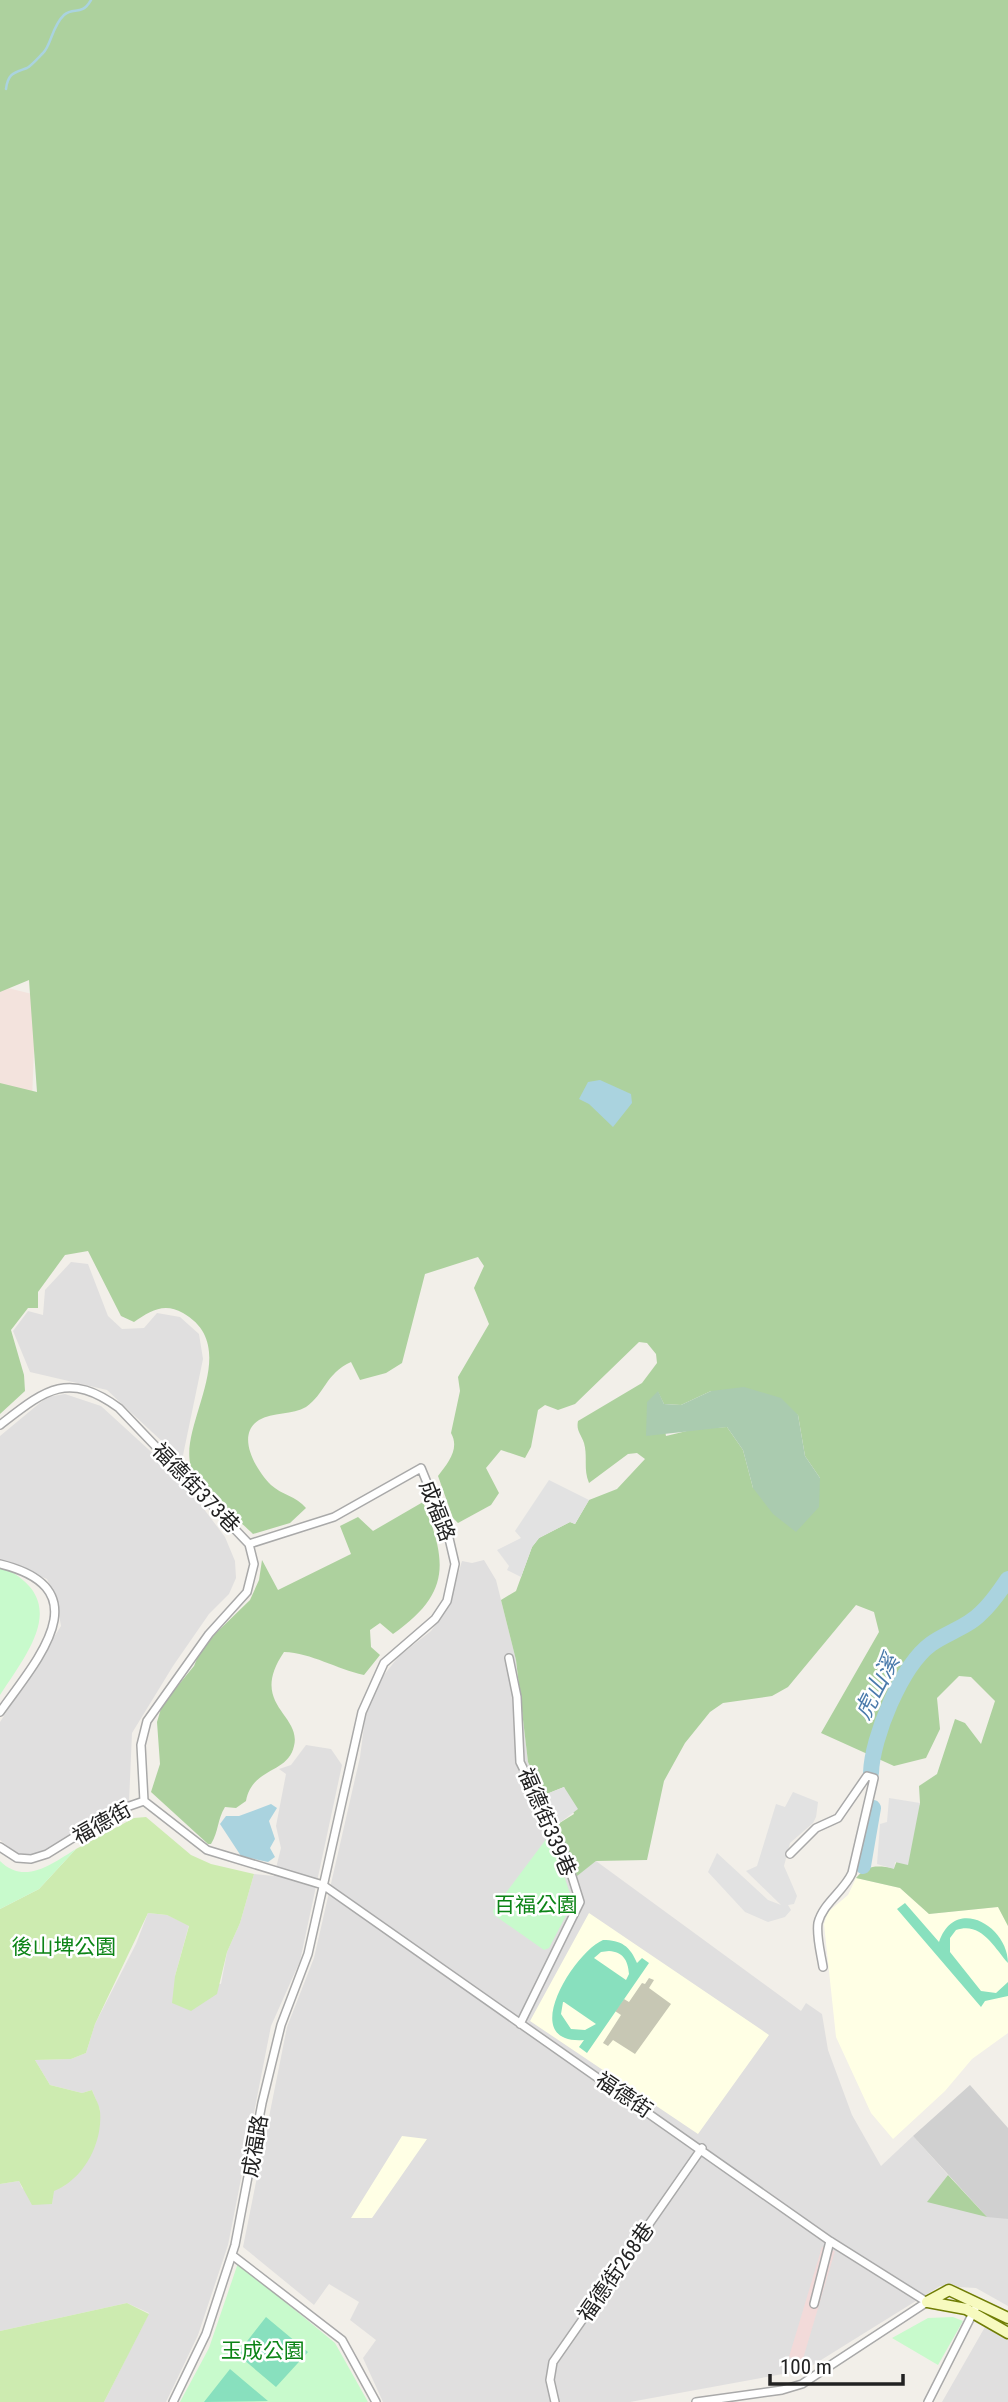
<svg xmlns="http://www.w3.org/2000/svg" width="1008" height="2402" font-family="'Roboto Condensed','Noto Sans TC',sans-serif">
	<style>
		.residential { fill: #e0dfdf }
		.commercial { fill: #f2dad9 }
		.education { fill: #ffffe5 }
		.religious { fill: #d0d0d0 }
		.military { fill: #f3e3dd }
		.construction { fill: #c7c7b4 }
		.grass { fill: #cdebb0 }
		.forest { fill: #add19e; fill-rule: evenodd }
		.cemetery { fill: #aacbaf }
		.park { fill: #c8facc }
		.pitch { fill: #88e0be; fill-rule: evenodd }
		.parking { fill: #e2e2e2 }
		.water { fill: #aad3df }
		.lines { fill: none; stroke-linecap: round; stroke-linejoin: round }
		.stream { stroke: #aad3df; stroke-width: 2.5 }
		.river { stroke: #aad3df; stroke-width: 16 }
		.street-casing { stroke: #a9a9a9; stroke-width: 10 }
		.secondary-casing { stroke: #707d05; stroke-width: 13 }
		.street { stroke: #fff; stroke-width: 7 }
		.secondary { stroke: #f7fabf; stroke-width: 10 }
		.labels { text-anchor: middle; dominant-baseline: central; stroke-width: 5; stroke-linejoin: round; paint-order: stroke }
		.street-label { font-size: 21px; fill: #222; stroke: #fff }
		.park-label { font-size: 21px; fill: #0c8416; stroke: #fff }
		.water-label { font-size: 23px; font-style: italic; fill: #4a7aab; stroke: #fff }
	</style>
	<rect width="100%" height="100%" fill="#f2efe9"/>
	<path class="residential" d="M71,1262L88,1264L108,1316L122,1329L144,1328L157,1313L180,1317L199,1334L203,1359L182,1460L107,1390L30,1372L13,1331L28,1311L43,1315L45,1290Z
		M65,1394L101,1406L182,1480L225,1537L235,1561L236,1578L229,1594L209,1614L173,1666L132,1733L129,1802L42,1855L20,1856L0,1840V1722L61,1626L56,1598L47,1579L0,1560V1436L47,1397Z
		M484,1560L496,1580L516,1660L528,1762L558,1824L577,1875L596,1861L801,2011L806,2003L822,2014L828,2050L852,2115L881,2166L913,2136L948,2175L928,2201L1008,2219V2306L976,2288L940,2286L805,2370L630,2402H383L363,2358L376,2340L350,2320L359,2302L329,2284L314,2305L243,2247L287,2027L314,1958L360,1757L366,1711L376,1685L399,1656L431,1631L448,1607L462,1561L472,1563Z
		M306,1745L331,1749L342,1765L300,1961L271,2026L228,2245L198,2335L166,2402H104L149,2313L127,2303L0,2331V2184L19,2181L22,2188L52,2204L53,2190L64,2186L95,2145L100,2110L92,2090L82,2093L50,2085L35,2060L71,2059L86,2053L95,2024L136,1944L148,1913L167,1915L189,1925L175,1976L221,1984L227,1952L240,1923L254,1874L274,1876L281,1848L276,1826L286,1774L279,1769L291,1765Z
		M985,2327L1008,2340V2402H942Z"/>
	<path class="commercial" d="M822,2247L835,2251L802,2362L789,2357Z"/>
	<path class="education" d="M856,1878L900,1888L929,1914L998,1907L1008,1926V2033L972,2059L945,2091L893,2139L871,2113L836,2037L824,1924L828,1912L848,1895Z
		M589,1913L769,2035L698,2134L530,2021Z
		M402,2136L427,2139L372,2218H351Z"/>
	<path class="religious" d="M970,2085L1008,2128V2219L987,2217L913,2136Z"/>
	<path class="military" d="M0,986L36,995L25,1287L0,1328Z"/>
	<path class="construction" d="M649,1978L654,1980L649,1988L671,2004L635,2054L613,2040L608,2046L603,2043L621,2015L615,2011L624,1999L629,2002L642,1983L645,1984Z"/>
	<path class="grass" d="M146,1817L191,1855L211,1864L254,1874L240,1923L227,1952L217,1994L191,2011L172,2003L175,1976L189,1926L167,1915L148,1913L95,2024L86,2053L71,2059L35,2060L50,2085L82,2093L92,2090C94,2096 99,2104 100,2111C103,2143 84,2179 54,2191L52,2204L32,2205L19,2181L0,2184V1909L39,1889L76,1849L134,1818Z
		M127,2303L149,2314L104,2402H0V2331Z"/>
	<path class="forest" d="M0,0H1008V1926L998,1907L929,1914L900,1888L856,1878C869,1864 876,1866 894,1868L920,1803L919,1786L937,1774L955,1719L965,1723L981,1744L995,1701L971,1677L959,1676L937,1698L940,1729L926,1758L894,1766L821,1733L879,1632L874,1612L856,1605L788,1687L772,1696L723,1703L710,1712L685,1743L664,1781L647,1860L596,1861L577,1876L558,1824L574,1814L564,1787L544,1795L528,1762L516,1660L501,1600L516,1591L532,1547L539,1538L570,1522L575,1524L589,1500L617,1489L645,1459L637,1453L628,1454L589,1483C583,1469 588,1457 584,1443C581,1434 576,1431 578,1421L642,1383L657,1363L656,1354L647,1343L639,1342L575,1404L558,1410L545,1405L538,1410L531,1447L525,1458L501,1450L486,1468L499,1493L491,1505L458,1523L453,1518L438,1476C448,1463 460,1449 451,1433L460,1391L458,1377L489,1324L474,1288L484,1266L478,1257L425,1274L402,1363L386,1373L360,1380L351,1362C325,1374 325,1394 306,1407C293,1415 272,1412 259,1420C235,1435 256,1470 271,1485C282,1495 296,1496 306,1508L290,1523L253,1534C238,1519 196,1486 191,1467C178,1424 244,1348 183,1313C164,1302 150,1311 134,1322L121,1316L88,1251L65,1255L38,1292V1308H28L11,1330L24,1375L25,1391L0,1414V1083L37,1092L29,980L0,992ZM711,1391L798,1415L805,1456L820,1478L753,1488L743,1450L727,1427L695,1429L666,1436L658,1392L664,1404L681,1405Z
		M423,1502C448,1563 450,1594 393,1634L380,1623L370,1630L371,1647L380,1655L364,1675C336,1669 312,1653 284,1652C248,1705 302,1714 294,1746C288,1774 252,1767 246,1801L236,1808L225,1807C217,1820 219,1831 211,1844H208L151,1792L160,1764L157,1722L162,1705L194,1666L198,1656L215,1634L250,1600L259,1580L262,1560L278,1590L351,1554L340,1526L358,1517L373,1531Z
		M948,2175L987,2217L927,2202Z"/>
	<path class="cemetery" d="M744,1387L781,1398L798,1415L805,1456L820,1478L819,1507L796,1532L773,1514L753,1488L743,1450L727,1427L646,1436L647,1402L658,1391L664,1404L681,1405L711,1391Z"/>
	<path class="park" d="M0,1566C72,1599 30,1649 0,1695Z
		M547,1838H551L573,1902L549,1948L544,1950L494,1915L493,1910Z
		M76,1849L39,1889L0,1909V1861C25,1886 53,1863 76,1849Z
		M238,2263L335,2343L368,2402H180L209,2348Z
		M953,2317L963,2321L938,2365L892,2338L928,2318Z"/>
	<path class="pitch" d="M905,1903L939,1942C955,1895 1008,1926 1008,1963C994,1947 981,1921 956,1930L950,1938V1952L981,1991L996,1993L1008,1982V1996L985,2001L981,2007L897,1909Z
		M603,1940C621,1940 630,1946 637,1963L642,1958L649,1963L587,2053L579,2047L584,2040C516,2045 574,1952 603,1940ZM609,1951C623,1952 628,1960 629,1974L626,1980L594,1958L601,1952ZM563,2002H564L596,2024L585,2030L571,2029L561,2014Z
		M266,2317L308,2352L276,2387L237,2354Z
		M230,2369L268,2401L204,2402Z"/>
	<path class="parking" d="M549,1480L589,1500L575,1524L570,1522L539,1538L532,1547L521,1577L507,1570L509,1566L497,1550L521,1538L515,1531Z
		M564,1787L578,1809L558,1824L544,1795Z
		M793,1792L818,1802L816,1817L813,1823L790,1843L784,1866L797,1896L794,1904L788,1905L791,1910L785,1917L768,1922L745,1912L708,1872L717,1853L768,1900L781,1905L746,1871L757,1866L776,1804L785,1807Z
		M889,1798L920,1803L908,1865L895,1862L894,1869L877,1864L880,1824L887,1822Z"/>
	<path class="water" d="M600,1080L631,1094L632,1103L613,1127L589,1104L579,1099L588,1082Z
		M271,1804L277,1808L269,1821L275,1839L270,1848L275,1857L268,1862L241,1856L220,1824L226,1816H239Z"/>
	<g class="lines">
		<path class="stream" d="M6,89C8,73 14,73 27,68C31,66 39,57 43,53C51,46 52,26 64,15C74,6 81,17 91,0"/>
		<path class="river" d="M871,1773C872,1738 901,1666 931,1644C946,1633 968,1627 981,1613C991,1604 1000,1591 1008,1579
			M863,1866L873,1808"/>
		<g class="street-casing">
			<path id="street" d="M0,1425C44,1391 67,1370 119,1408L249,1544L254,1564L247,1592L209,1634L147,1721L141,1745L144,1801
				M0,1564C102,1589 37,1660 0,1712
				M509,1658L517,1697L520,1762L564,1851L580,1902L520,2024
				M144,1801L207,1850L323,1885L830,2241L927,2302L802,2384L782,2390L696,2402
				M0,1847L17,1858L31,1859L47,1854L118,1810L144,1801
				M790,1854L816,1828L838,1818L867,1776L874,1778L852,1873C844,1891 823,1903 818,1923C816,1936 821,1954 823,1967
				M232,2255L342,2340L376,2402
				M814,2304L830,2241
				M173,2402L206,2334L235,2245L262,2103L281,2025L308,1954L362,1712L384,1663L435,1619L447,1601L455,1564L448,1534L421,1468L334,1517L249,1544
				M555,2402L550,2380L553,2362L702,2148
				M928,2402L978,2303"/>
		</g>
		<g class="secondary-casing">
			<path id="secondary" d="M927,2302L949,2290L1008,2318
				M928,2302L966,2309L1008,2333"/>
		</g>
		<use href="#street" class="street"/>
		<use href="#secondary" class="secondary"/>
	</g>
	<g class="labels">
		<g class="street-label">
			<text transform="translate(196 1488) rotate(46)">福德街373巷</text>
			<text transform="translate(437 1511) rotate(69)">成福路</text>
			<text transform="translate(547 1822) rotate(67)">福德街339巷</text>
			<text transform="translate(102 1823) rotate(-29)">福德街</text>
			<text transform="translate(624 2095) rotate(34)">福德街</text>
			<text transform="translate(255 2146) rotate(-80)">成福路</text>
			<text transform="translate(616 2272) rotate(-55)">福德街268巷</text>
		</g>
		<g class="park-label">
			<text x="536" y="1905">百福公園</text>
			<text x="64" y="1947">後山埤公園</text>
			<text x="263" y="2351">玉成公園</text>
		</g>
		<g class="water-label">
			<text transform="translate(877 1687) rotate(-63)">虎山溪</text>
		</g>
	</g>
	<path d="M770 2374v10h133v-10" fill="none" stroke="#222222" stroke-width="3.5"/>
	<text x="780" y="2374" font-size="21" fill="#222222" stroke="#ffffff" stroke-width="5" paint-order="stroke">100 m</text>
</svg>
